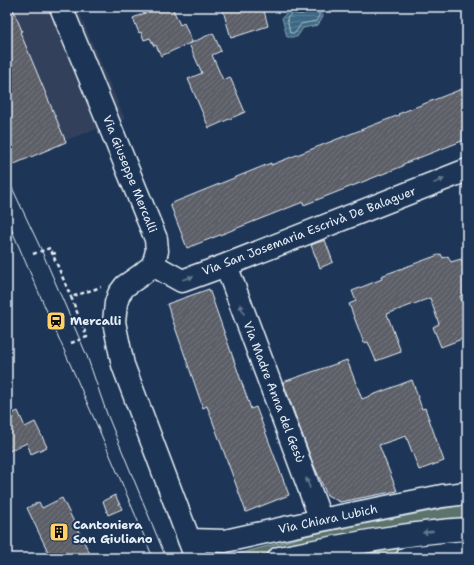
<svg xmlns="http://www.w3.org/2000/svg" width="474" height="565" font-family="'Shantell Sans',sans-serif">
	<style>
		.built { fill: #30415c }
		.green { fill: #5c726d; stroke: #a2b2b2 }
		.water { fill: url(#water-rules); stroke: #819fb2 }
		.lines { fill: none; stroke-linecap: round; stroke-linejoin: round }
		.shore { stroke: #a4bac9; stroke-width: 1 }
		.building { fill: url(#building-hatch); stroke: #e8f1f8 }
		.minor-casing { stroke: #e8f1f8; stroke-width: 25 }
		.highway-casing { stroke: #e8f1f8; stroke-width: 25 }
		.path { stroke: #e8f1f8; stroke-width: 2.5; stroke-dasharray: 4 3; stroke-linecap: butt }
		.minor { stroke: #1d3557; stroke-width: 22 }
		.highway { stroke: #1d3557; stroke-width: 22 }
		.tram { stroke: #e8f1f8; stroke-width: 1 }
		.oneway { fill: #64778f }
		.labels { text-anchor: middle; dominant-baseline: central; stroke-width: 4; stroke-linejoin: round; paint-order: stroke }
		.street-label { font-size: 12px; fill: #e8f1f8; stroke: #1d3557 }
		.poi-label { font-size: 12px; font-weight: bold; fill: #e8f1f8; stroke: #1d3557; text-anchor: start }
	</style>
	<defs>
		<pattern id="water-rules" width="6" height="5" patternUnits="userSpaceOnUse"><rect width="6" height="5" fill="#3d6883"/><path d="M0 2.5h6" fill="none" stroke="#597e95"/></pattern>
		<pattern id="building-hatch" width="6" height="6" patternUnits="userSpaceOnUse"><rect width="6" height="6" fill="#5d5e67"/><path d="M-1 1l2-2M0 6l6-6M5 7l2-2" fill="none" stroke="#74767e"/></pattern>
	</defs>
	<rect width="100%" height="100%" fill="#1d3557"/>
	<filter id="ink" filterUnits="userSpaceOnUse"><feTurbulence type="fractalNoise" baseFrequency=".025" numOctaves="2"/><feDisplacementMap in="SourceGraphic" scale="8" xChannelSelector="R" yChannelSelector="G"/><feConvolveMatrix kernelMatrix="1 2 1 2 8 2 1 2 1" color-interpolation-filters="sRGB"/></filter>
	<g filter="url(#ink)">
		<path class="built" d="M7,7H77L125,119L7,161Z"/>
		<path class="green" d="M467,504V558H222L314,534Z"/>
		<path class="water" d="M308,7H322L323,17L318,25L303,28L297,37H287L282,18L291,8L301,11Z"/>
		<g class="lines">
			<path class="shore" d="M309,7L308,11C302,16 299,14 293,13L287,18L290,33H295L301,24L316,21L319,16V7"/>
		</g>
		<path class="building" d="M7,7H12L22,31L20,32L66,142L12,165L7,154Z
			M148,7H172L180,25L184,23L192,42L161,56L156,45L154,46L150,38L144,40L141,32L139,33L133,18L150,11Z
			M222,7H263L268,26L231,38Z
			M213,33L221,51L212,55L223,80L230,77L245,112L209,128L188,79L202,73L189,44Z
			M467,87V139L403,164V166L304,205L303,202L187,248L170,204L271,163V165L399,115L398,114Z
			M325,240L333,262L320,268L311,245Z
			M441,254L443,258L448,256L451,262L461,259L467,274V293L460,296L467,316V337L441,347L433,327L439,324L430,298L387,314L401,352L376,361L368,342L364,343L349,304L356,301L352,291L382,279L381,276Z
			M209,289L251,409L256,407L289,495L246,512L207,406L203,408L167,304Z
			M347,360L362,399L412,380L422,409L425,408L444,461L419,470L406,436L379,445L397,491L340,502L327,495L312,461L283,382Z
			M18,411L25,427L35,422L47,447L31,454L27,443L7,452V416Z
			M115,495L122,509L108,515L103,501Z
			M62,498L92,558H51L27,508L39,502L42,508Z"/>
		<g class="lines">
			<g class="minor-casing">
				<path id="minor" d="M61,7L156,239L157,251L153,265L141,275L125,286L119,294L116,303L114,322L123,365L196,558
					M153,265L182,281L226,265L467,170
					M226,265L321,520
					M189,540L225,541L321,520L442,496L467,493"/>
			</g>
			<g class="highway-casing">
				<path id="highway" d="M279,558C341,546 404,533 467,529
					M407,558L467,552"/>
			</g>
			<path class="path" d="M33,254L50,248L71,297
				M52,254L56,253
				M71,343L87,337L71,297L101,287"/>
			<use href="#minor" class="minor"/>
			<use href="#highway" class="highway"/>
			<path class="tram" d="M7,177L40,247L87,356L107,414L166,558
				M7,219C55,332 107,444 153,558"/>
		</g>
		<defs><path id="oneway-solid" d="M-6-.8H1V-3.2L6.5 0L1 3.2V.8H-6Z"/></defs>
		<g class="oneway">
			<use href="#oneway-solid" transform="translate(439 181) rotate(-22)"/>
			<use href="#oneway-solid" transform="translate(188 278) rotate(-16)"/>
			<use href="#oneway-solid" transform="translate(242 309) rotate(-111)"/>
			<use href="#oneway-solid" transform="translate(308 483) rotate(-110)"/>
			<use href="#oneway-solid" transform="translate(428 532) rotate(172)"/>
		</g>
	</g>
	<defs>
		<g id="station-square" transform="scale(1)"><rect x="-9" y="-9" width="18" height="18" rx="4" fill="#ffd166" stroke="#1d3557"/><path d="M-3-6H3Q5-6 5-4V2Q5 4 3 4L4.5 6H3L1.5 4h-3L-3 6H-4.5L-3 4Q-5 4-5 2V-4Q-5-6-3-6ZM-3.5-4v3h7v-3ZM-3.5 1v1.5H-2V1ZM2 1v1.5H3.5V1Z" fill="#111"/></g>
		<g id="building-square" transform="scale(1)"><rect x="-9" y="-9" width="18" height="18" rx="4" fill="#ffd166" stroke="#1d3557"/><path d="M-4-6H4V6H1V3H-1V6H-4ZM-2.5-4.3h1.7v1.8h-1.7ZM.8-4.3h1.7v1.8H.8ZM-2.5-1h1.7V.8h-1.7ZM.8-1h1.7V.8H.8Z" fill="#111"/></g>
	</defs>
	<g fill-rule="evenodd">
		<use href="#station-square" x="56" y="321"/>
		<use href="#building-square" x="59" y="532"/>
	</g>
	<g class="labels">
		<g class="street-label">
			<text transform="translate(130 174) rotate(68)">Via Giuseppe Mercalli</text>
			<text transform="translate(309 231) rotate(-21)">Via San Josemaria Escrivà De Balaguer</text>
			<text transform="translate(274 392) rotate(69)">Via Madre Anna del Gesù</text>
			<text transform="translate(328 519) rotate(-12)">Via Chiara Lubich</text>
		</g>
		<g class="poi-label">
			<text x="70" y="321">Mercalli</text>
			<text x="73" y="525">Cantoniera<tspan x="73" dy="14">San Giuliano</tspan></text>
		</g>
	</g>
	<rect width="474" height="565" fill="none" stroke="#1d3557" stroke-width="24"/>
	<rect x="12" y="12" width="450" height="541" fill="none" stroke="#e8f1f8" stroke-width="1.5" filter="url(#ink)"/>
</svg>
